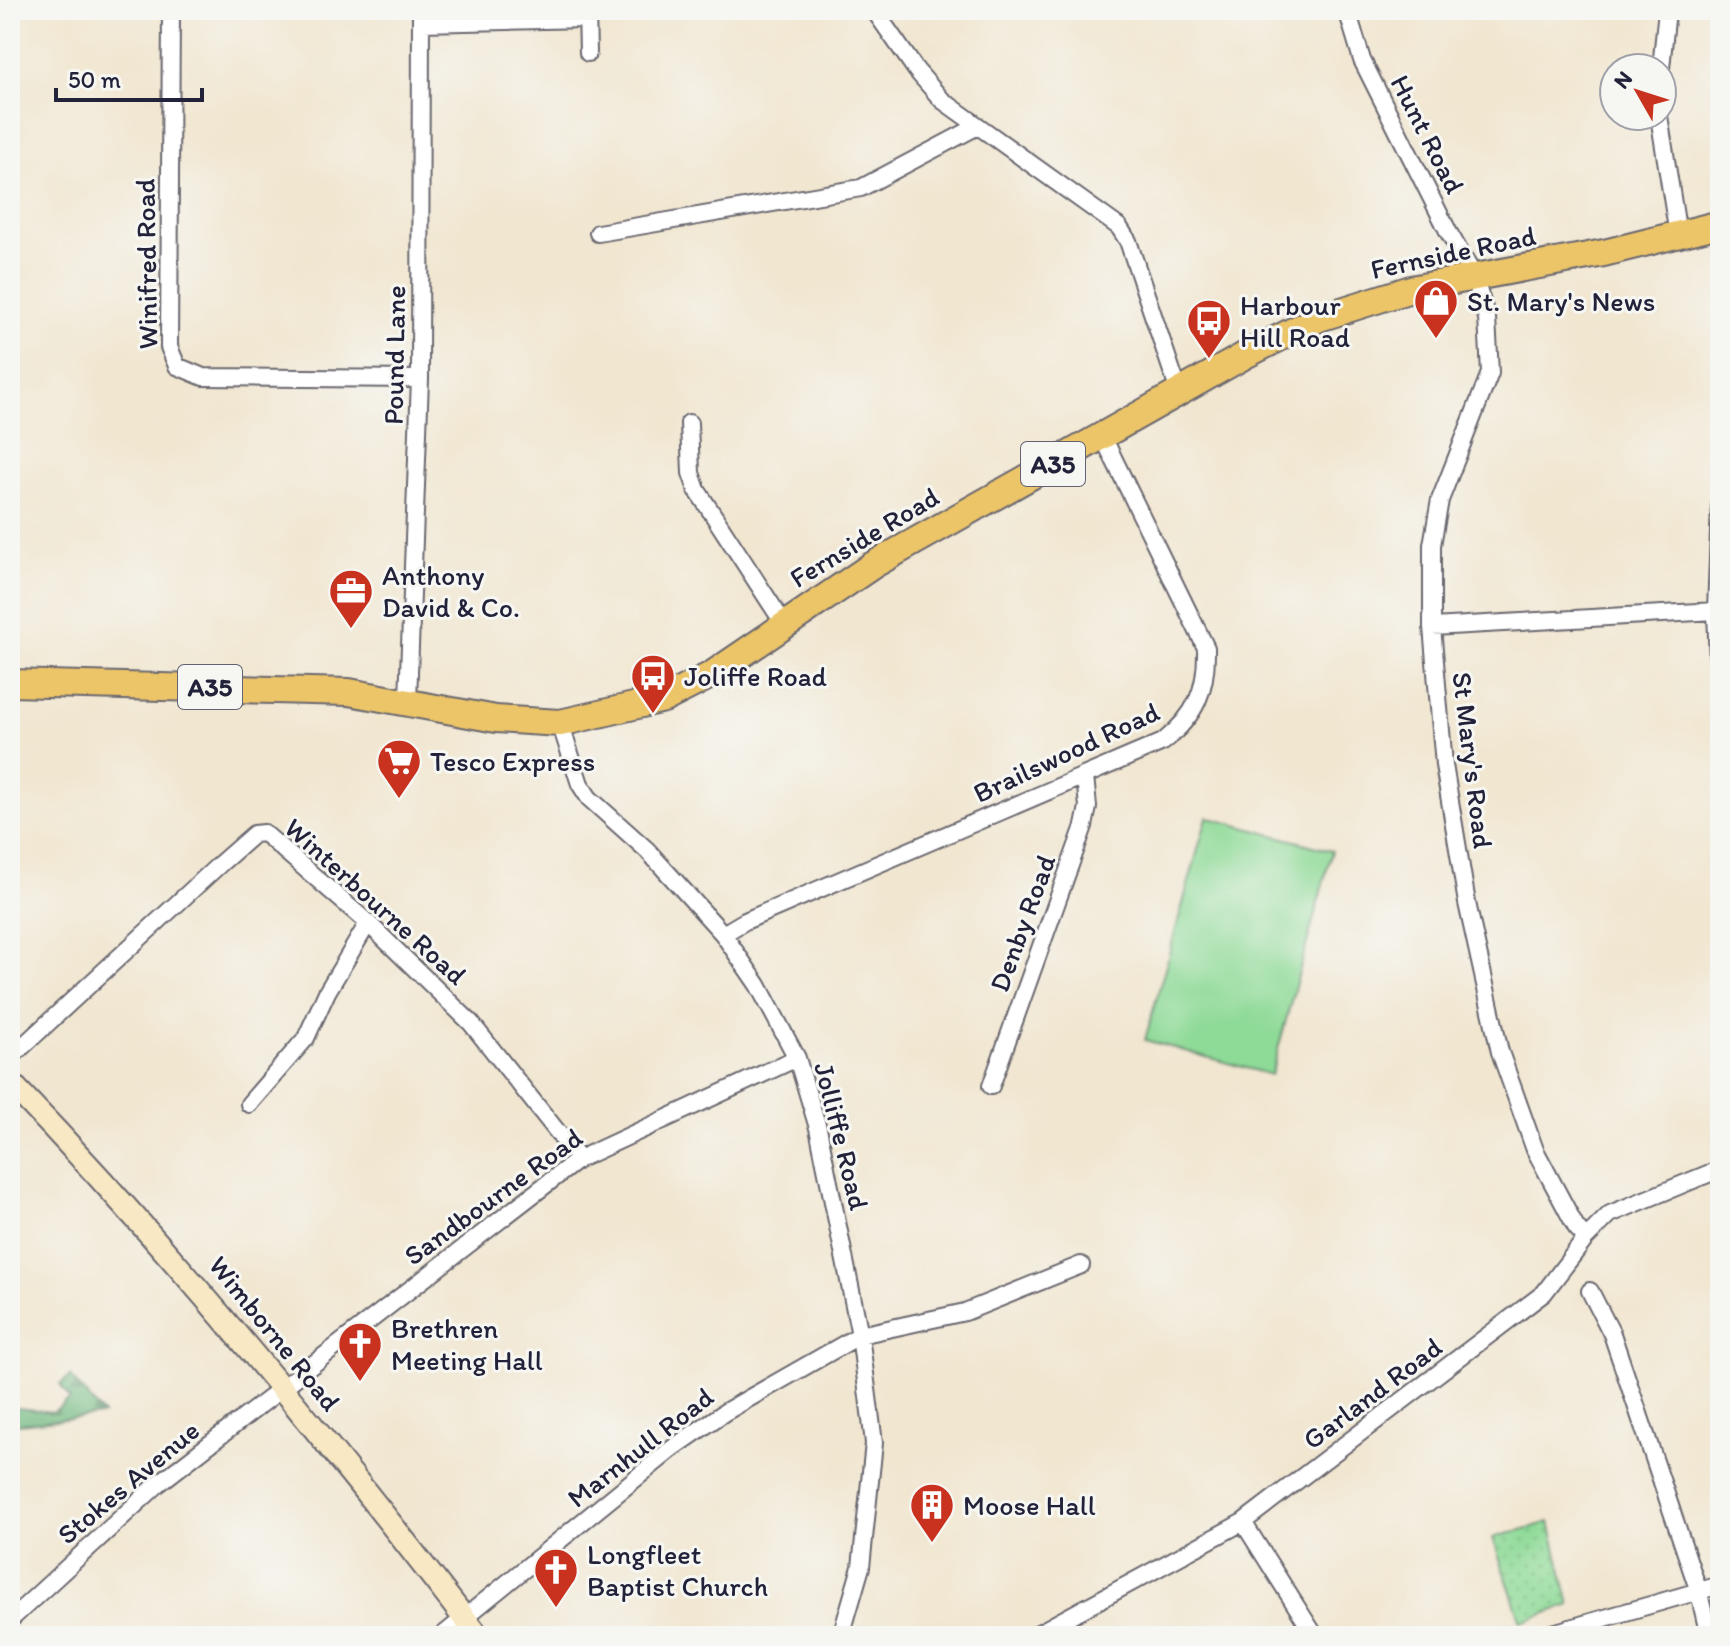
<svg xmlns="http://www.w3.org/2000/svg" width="1730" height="1646" font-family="Itim,sans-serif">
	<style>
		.grass { fill: url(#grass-dots); stroke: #587e69; stroke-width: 2 }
		.forest { fill: url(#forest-firs); stroke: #4a6e5e; stroke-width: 2 }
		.garden { fill: #8eda97; stroke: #587e69; stroke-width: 2 }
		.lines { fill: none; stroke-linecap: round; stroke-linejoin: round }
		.minor-casing { stroke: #6a676f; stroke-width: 20 }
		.secondary-casing { stroke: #6a676f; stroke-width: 26 }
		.trunk-casing { stroke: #6a676f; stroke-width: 30 }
		.minor { stroke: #fff; stroke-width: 16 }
		.secondary { stroke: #f8e8c3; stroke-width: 22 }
		.trunk { stroke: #edc569; stroke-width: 26 }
		.labels { text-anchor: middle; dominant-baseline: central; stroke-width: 6; stroke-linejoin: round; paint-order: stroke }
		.shield { fill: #f6f6f2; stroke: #626272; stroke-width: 2 }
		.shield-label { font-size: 26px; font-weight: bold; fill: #22223b }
		.street-label { font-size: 28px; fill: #22223b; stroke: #f6f6f2 }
		.poi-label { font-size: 28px; fill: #22223b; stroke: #f6f6f2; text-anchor: start }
	</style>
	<defs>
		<pattern id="grass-dots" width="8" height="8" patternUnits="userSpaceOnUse" patternTransform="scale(2)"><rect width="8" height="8" fill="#8eda97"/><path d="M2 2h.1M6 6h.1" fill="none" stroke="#7abb83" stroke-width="1.8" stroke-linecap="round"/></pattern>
		<pattern id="forest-firs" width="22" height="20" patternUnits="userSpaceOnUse" patternTransform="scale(2)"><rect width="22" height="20" fill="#72ba80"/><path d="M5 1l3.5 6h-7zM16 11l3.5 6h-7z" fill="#5d976a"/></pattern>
	</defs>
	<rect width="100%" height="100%" fill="#f6f6f2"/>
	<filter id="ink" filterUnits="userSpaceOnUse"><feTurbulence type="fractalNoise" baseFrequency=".0125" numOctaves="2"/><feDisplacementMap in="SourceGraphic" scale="16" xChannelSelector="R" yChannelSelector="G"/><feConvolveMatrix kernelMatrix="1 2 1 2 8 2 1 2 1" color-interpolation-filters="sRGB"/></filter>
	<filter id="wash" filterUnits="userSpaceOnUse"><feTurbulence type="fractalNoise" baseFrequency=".006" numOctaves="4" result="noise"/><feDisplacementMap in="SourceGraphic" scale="32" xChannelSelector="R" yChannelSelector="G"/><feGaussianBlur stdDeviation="1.8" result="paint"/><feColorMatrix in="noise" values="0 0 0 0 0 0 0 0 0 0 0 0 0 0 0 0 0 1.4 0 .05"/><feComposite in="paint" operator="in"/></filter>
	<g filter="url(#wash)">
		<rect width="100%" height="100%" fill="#f1e6d0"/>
		<path class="grass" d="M1550,1522L1570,1605L1521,1622L1493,1538Z"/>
		<path class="forest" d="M70,1376L103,1415L10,1425V1407L53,1412L70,1399L60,1385Z"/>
		<path class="garden" d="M1207,817L1332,851L1271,1075L1145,1040Z"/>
	</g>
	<g filter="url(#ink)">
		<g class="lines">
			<g class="minor-casing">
				<path id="minor" d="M171,10L169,347L177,366L203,377L420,379
					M587,10L588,53
					M874,10L916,70L942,100L1119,227L1128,241L1179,392
					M1347,10L1362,60L1449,233L1474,276L1487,318L1490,373L1440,500L1432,545V627L1444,765L1467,903L1500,1052L1535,1150L1576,1227L1586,1238
					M421,23L587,19
					M1661,68L1667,10
					M1659,116L1678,235
					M598,233L861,188L976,127
					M689,423L691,473L697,490L784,624
					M1720,505L1716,611L1720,715
					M1432,627L1716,611
					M408,700L420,379L421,10
					M560,723L580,784L589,798L647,850L723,934L758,985L797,1058L818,1128L860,1335L874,1443L861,1567L841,1636
					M723,934L745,921L1163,742C1196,715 1207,691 1206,648L1103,437
					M10,1058L221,863L254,834L264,833L368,923L471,1023L579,1159
					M991,1086L1084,826L1088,807L1085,776
					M249,1104L306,1038L327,992L368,923
					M1590,1291L1612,1334L1698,1589L1709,1636
					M1243,1522L1315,1636
					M10,1620L158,1484L579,1159L797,1058
					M442,1636L673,1448L725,1412L860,1335L965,1312L1081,1265
					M1033,1636L1243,1522L1544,1293L1586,1238L1610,1214L1720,1169
					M1542,1636L1720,1585"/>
			</g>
			<g class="secondary-casing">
				<path id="secondary" d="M10,1082C178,1257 331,1444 478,1636"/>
			</g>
			<g class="trunk-casing">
				<path id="trunk" d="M10,683L349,692L496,719L560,723L664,699L713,674L873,565L1249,353L1319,318L1411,289L1604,253L1720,224"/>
			</g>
			<use href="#minor" class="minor"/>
			<use href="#secondary" class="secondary"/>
			<use href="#trunk" class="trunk"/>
		</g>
	</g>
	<defs>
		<g id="shop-pin" transform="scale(2.3)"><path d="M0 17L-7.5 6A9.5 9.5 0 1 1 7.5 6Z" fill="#c8321e" stroke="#f6f6f2"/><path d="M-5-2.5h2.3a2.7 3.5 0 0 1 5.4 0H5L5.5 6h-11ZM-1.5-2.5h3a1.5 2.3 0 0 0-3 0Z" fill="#fff"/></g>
		<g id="bus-pin" transform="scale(2.3)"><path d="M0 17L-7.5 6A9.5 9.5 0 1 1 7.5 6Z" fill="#c8321e" stroke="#f6f6f2"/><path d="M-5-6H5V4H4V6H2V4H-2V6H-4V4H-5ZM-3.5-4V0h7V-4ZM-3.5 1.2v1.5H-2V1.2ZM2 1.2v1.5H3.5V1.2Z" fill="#fff"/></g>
		<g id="office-pin" transform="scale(2.3)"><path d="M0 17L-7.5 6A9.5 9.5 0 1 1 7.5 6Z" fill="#c8321e" stroke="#f6f6f2"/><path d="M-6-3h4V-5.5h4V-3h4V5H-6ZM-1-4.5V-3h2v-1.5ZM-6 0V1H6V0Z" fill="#fff"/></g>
		<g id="supermarket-pin" transform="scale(2.3)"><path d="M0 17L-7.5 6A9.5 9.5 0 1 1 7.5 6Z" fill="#c8321e" stroke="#f6f6f2"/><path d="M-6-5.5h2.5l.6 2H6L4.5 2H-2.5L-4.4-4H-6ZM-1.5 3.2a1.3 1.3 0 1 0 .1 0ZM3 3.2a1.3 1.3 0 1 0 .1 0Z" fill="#fff"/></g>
		<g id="church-pin" transform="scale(2.3)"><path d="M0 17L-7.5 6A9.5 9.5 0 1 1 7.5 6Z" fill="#c8321e" stroke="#f6f6f2"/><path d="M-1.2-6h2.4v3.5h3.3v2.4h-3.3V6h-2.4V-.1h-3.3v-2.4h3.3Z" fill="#fff"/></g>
		<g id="building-pin" transform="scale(2.3)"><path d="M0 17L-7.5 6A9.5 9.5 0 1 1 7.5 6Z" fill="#c8321e" stroke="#f6f6f2"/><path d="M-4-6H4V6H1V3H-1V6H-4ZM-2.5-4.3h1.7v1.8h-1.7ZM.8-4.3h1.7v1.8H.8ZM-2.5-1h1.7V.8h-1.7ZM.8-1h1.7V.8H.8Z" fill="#fff"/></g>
	</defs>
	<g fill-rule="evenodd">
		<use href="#shop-pin" x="1436" y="301"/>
		<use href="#bus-pin" x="1209" y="321"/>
		<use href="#office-pin" x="351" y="591"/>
		<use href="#bus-pin" x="653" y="676"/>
		<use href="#supermarket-pin" x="399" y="761"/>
		<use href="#church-pin" x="360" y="1344"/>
		<use href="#building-pin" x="932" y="1505"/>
		<use href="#church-pin" x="556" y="1570"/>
	</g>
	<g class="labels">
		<g class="shield">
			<rect x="1021" y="442" width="64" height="44" rx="6"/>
			<rect x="178" y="665" width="64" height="44" rx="6"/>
		</g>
		<g class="shield-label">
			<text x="1053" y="464">A35</text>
			<text x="210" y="687">A35</text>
		</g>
		<g class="street-label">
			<text transform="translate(1428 134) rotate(63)">Hunt Road</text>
			<text transform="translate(1453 252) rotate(-12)">Fernside Road</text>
			<text transform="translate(146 264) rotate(-91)">Winifred Road</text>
			<text transform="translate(394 355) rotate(-89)">Pound Lane</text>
			<text transform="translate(864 537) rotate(-31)">Fernside Road</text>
			<text transform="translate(1066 752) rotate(-25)">Brailswood Road</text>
			<text transform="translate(1473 760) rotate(83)">St Mary's Road</text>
			<text transform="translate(376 901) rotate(42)">Winterbourne Road</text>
			<text transform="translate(1022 923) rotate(-70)">Denby Road</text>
			<text transform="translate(842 1136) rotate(76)">Jolliffe Road</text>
			<text transform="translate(493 1196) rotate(-36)">Sandbourne Road</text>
			<text transform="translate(275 1333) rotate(51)">Wimborne Road</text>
			<text transform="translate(1372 1393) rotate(-37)">Garland Road</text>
			<text transform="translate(640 1447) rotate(-38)">Marnhull Road</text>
			<text transform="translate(128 1482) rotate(-40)">Stokes Avenue</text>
		</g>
		<g class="poi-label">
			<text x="1467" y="301">St. Mary's News</text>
			<text x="1240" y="305">Harbour<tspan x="1240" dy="32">Hill Road</tspan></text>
			<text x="382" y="575">Anthony<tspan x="382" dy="32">David &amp; Co.</tspan></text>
			<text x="684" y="676">Joliffe Road</text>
			<text x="430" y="761">Tesco Express</text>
			<text x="391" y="1328">Brethren<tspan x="391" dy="32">Meeting Hall</tspan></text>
			<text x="963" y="1505">Moose Hall</text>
			<text x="587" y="1554">Longfleet<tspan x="587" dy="32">Baptist Church</tspan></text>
		</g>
	</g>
	<rect width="1730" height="1646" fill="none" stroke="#f6f6f2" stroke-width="40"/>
	<g transform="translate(1638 92) rotate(309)"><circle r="38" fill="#f6f6f2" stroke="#a1a1a9" stroke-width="2"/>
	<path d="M0-6L14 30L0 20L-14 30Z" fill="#c8321e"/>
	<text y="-12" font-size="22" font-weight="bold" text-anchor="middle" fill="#22223b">N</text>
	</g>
	<path d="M56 88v12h146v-12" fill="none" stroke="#22223b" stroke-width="4"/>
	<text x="68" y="88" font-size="24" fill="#22223b" stroke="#f6f6f2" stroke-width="6" paint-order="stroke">50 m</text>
</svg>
